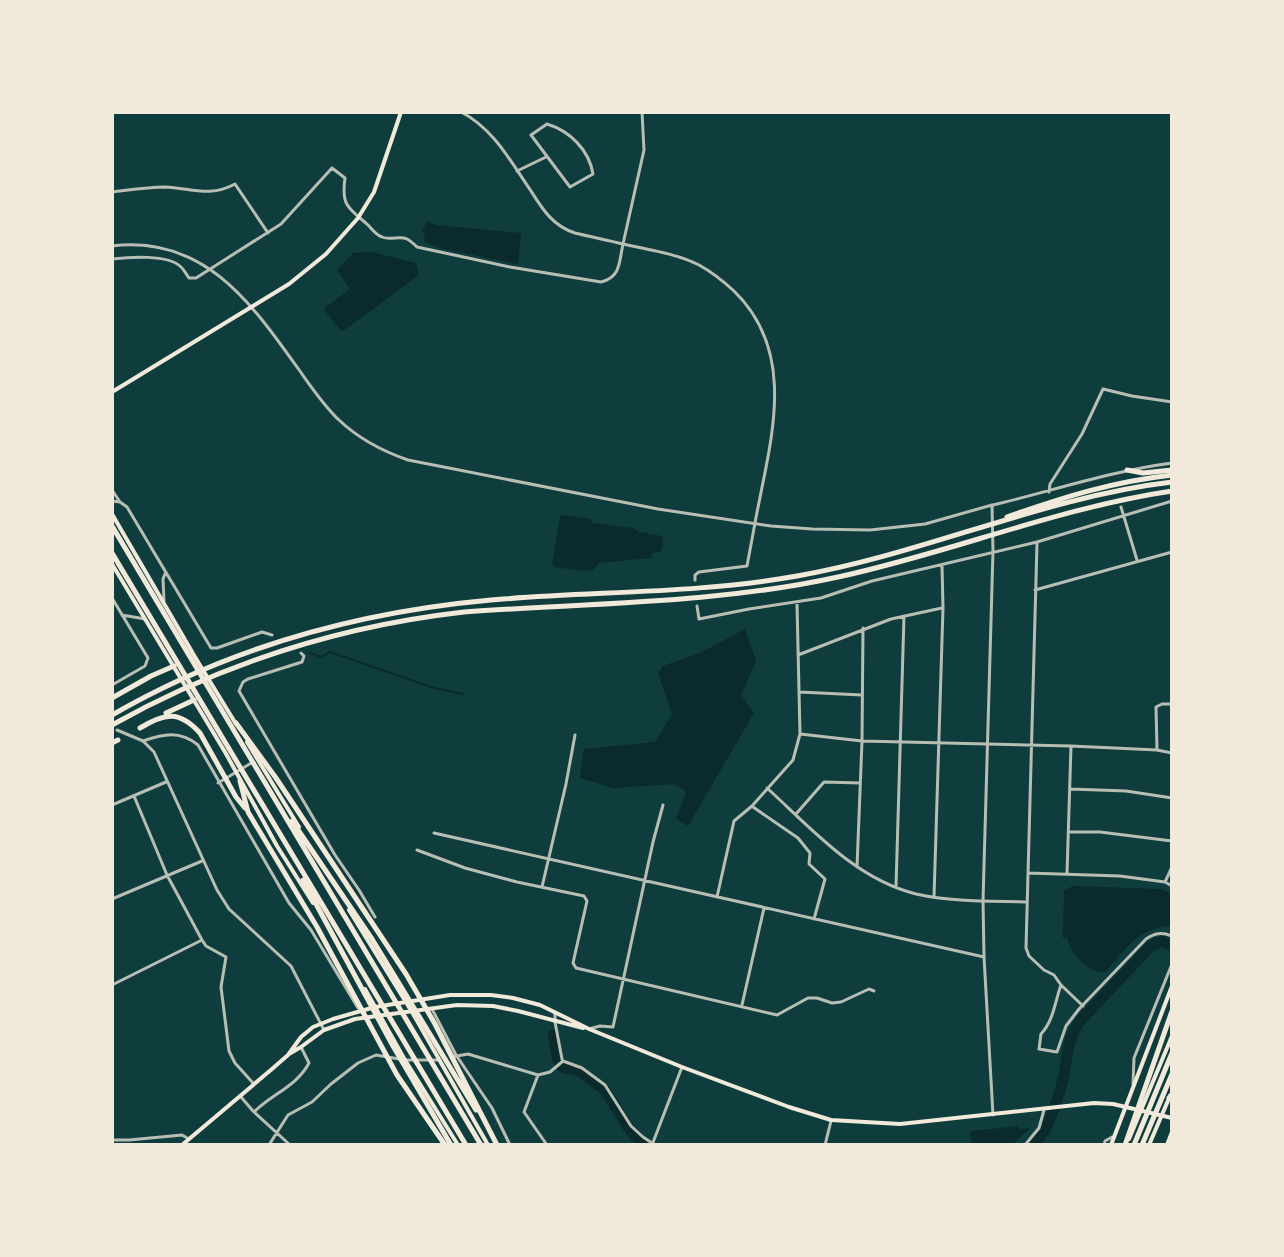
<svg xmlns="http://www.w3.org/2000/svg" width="1284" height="1257" font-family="Raleway,sans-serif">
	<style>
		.water { fill: #0a2a2b }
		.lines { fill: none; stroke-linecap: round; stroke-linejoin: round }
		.stream { stroke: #0a2a2b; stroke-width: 2 }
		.river { stroke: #0a2a2b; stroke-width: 11 }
		.minor { stroke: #b8beb3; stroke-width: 3 }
		.tertiary { stroke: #b8beb3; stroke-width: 3 }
		.secondary { stroke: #f1e9da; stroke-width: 4 }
		.primary { stroke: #f1e9da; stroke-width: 4 }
		.trunk { stroke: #f1e9da; stroke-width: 4 }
		.motorway { stroke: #f1e9da; stroke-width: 5 }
	</style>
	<rect width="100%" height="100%" fill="#0f3d3e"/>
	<path class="water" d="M427,221L436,225L521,233L518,264L439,248L424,241L425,234L422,232Z
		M371,252L416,263L419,275L343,331H341L325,311V308L350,289L337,270L353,253Z
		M562,515L591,519L592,523L633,528L639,532L662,536C664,540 663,548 660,552L653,553L651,558L599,563L593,570L583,571L554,567L552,563L560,517Z
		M745,629L756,661L741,695L754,713L688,826L676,819L686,792L675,784L613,788L580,778L584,749L655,742L672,714L658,673L663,666L700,653Z
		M1073,886L1161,889L1172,894V926C1136,928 1128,948 1105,972C1088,973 1071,955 1067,938H1063L1064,891Z
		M1018,1126L1019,1129L1030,1128L1012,1145H972L970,1133L973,1131Z"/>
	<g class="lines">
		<path class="stream" d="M310,653L321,657L330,652L333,653L434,688L463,694"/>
		<path class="river" d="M553,1035L558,1060L562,1067L579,1071L605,1090L628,1127L634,1135L646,1145
			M1032,1145C1035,1141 1038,1139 1041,1136C1048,1129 1062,1086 1064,1075C1069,1050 1066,1042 1081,1020L1151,946L1162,941L1172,946"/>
		<path class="minor" d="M547,124C570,131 589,150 593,174L570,187L531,135Z
			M517,171L546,157
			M112,192C129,190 147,187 165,187C191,188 209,198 235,184L268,233
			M112,259C129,257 168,254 181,267C182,267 188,277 189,278H196L281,224L332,168L345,178C341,207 349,208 368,225C372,229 376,235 382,237C391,241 399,235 407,239C411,241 414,244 417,247L510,267L601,282C621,277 619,262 623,244
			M112,490L120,502
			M1049,492L1050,484L1082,434L1103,389L1132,396L1172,402
			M112,501L120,502L127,507L211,648H217L262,632L272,635
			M993,505C1052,491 1111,471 1172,463
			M1121,507L1137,560
			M1037,543L1026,948L1029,956L1044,970L1054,975L1061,985L1083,1006
			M695,580V575L699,572L747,566L755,523
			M1035,590L1172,552
			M112,598L148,658L145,666L112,685
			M164,601L163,579L165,574
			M697,606L699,619L749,609L821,598L872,581L1037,542L1172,501
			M122,615L145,619
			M301,653L304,656L302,662L248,679L243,682L239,691L335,855L359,890L375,917
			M798,655L891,619L942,608
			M799,692L862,695
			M800,734L862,741L1071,746L1157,750L1172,753
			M143,741C163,734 180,730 198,745L289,903L311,930L358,1008
			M1157,750L1156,707L1162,704H1172
			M218,783L253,762
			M767,788C811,828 855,879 916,894C952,902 990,901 1026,902
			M1070,789L1126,791L1172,798
			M134,796L167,875L202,940L206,946L226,957L221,987L229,1051L235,1063L253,1083
			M112,805L166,782
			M753,807L798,838L810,853L809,864L825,879L814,919
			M796,814L824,782L860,783
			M1069,832H1100L1172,841
			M434,833L984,957
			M417,850L465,868L517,882L584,896L587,901L573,963L576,968L777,1015L808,998H817L832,1003L841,1002L869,989L874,991
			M857,867L862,741L863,628
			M1028,873L1120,876L1165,882L1172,886
			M1067,874L1071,746
			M1165,882L1172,867
			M542,887L566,784L575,735
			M896,887L904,616
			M717,897L734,821L752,806L793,760L800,734L797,604
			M934,897L943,608L942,565
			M112,899L202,861
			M112,985L202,940
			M1061,985C1055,1001 1054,1020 1041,1034L1039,1049L1057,1052L1066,1026L1079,1009L1146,939C1155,933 1161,932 1172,936
			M742,1005L764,908
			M432,1009L456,1055L492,1108L510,1145
			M555,1012V1022L562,1059
			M589,1029L600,1026L613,1027L653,842L663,805
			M451,1057L468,1054L538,1075L550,1072L563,1061
			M563,1061L582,1068L605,1085L631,1126L643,1137L655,1145
			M538,1075L524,1112L547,1145
			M1133,1084L1134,1058L1172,964
			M241,1097L253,1111L290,1145
			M254,1112C272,1094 297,1086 309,1063L301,1047
			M112,1140H129L182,1135L189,1139
			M235,1145H243
			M269,1145L288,1115L312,1102L331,1084L358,1063L376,1055L405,1060H440
			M825,1145L831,1121
			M1025,1145L1039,1128L1044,1110
			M1104,1145L1105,1141L1112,1137"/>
		<path class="tertiary" d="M461,112C493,128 511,162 531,191C543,210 553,226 575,233C591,237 607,240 623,244C649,250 675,253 699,265C712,272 723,281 734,291C800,355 769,445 755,523
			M623,244L644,150L642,112
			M112,246C203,235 250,301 297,367C310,385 323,405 339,420C359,439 382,451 408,460L658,509L771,526L812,529L870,530L925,524L992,505L993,551L983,901L984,957L993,1115
			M117,730L143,741L154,752L217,890L229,909L291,966L324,1030
			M652,1145L682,1067"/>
		<path class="secondary" d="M112,392L289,284L326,254L358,218L374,192L401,112"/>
		<path class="primary" d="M289,1054L301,1047L324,1030L355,1019L457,1005L493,1006L518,1011L583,1028
			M182,1145L272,1069L288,1055L301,1037L313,1027L333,1019L375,1007L450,995H491L513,998L540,1005L589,1029L682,1067L789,1107L831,1120L900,1124L1094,1103L1113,1104L1172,1118"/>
		<path class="trunk" d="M112,514L195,657L236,724
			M112,564L225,752L277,846L313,903
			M247,742L299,827
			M349,910L412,1012L488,1145
			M365,989L405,1060L458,1145
			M1129,1139L1172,1036
			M1111,1145L1172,986
			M1149,1145L1170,1096
			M1167,1145L1172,1132"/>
		<path class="motorway" d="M1127,470L1143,473L1172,470
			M1007,517C1064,497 1111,482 1172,475
			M112,526L481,1145
			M112,553L466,1145
			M112,698L151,676L174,666
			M166,713L194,700
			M112,715C228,648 358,612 491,600C593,591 696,594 797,576C924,554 1044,497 1172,482
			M236,723L276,778L406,974L435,1024L497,1145
			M112,725C221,664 340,626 464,612C588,603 715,604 838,577C950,553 1057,508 1172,491
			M140,728C165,713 179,710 200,733L236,797L245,808
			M112,743L118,740
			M240,781L248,812L317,927L397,1075L445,1145
			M292,821L372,939L476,1110
			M303,880L393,1046L451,1145
			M1169,1098L1172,1094
			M1125,1145L1172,1011
			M1134,1145L1172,1053
			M1142,1145L1172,1074"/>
	</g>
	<rect width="1284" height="1257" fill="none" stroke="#f1e9da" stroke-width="228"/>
</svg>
